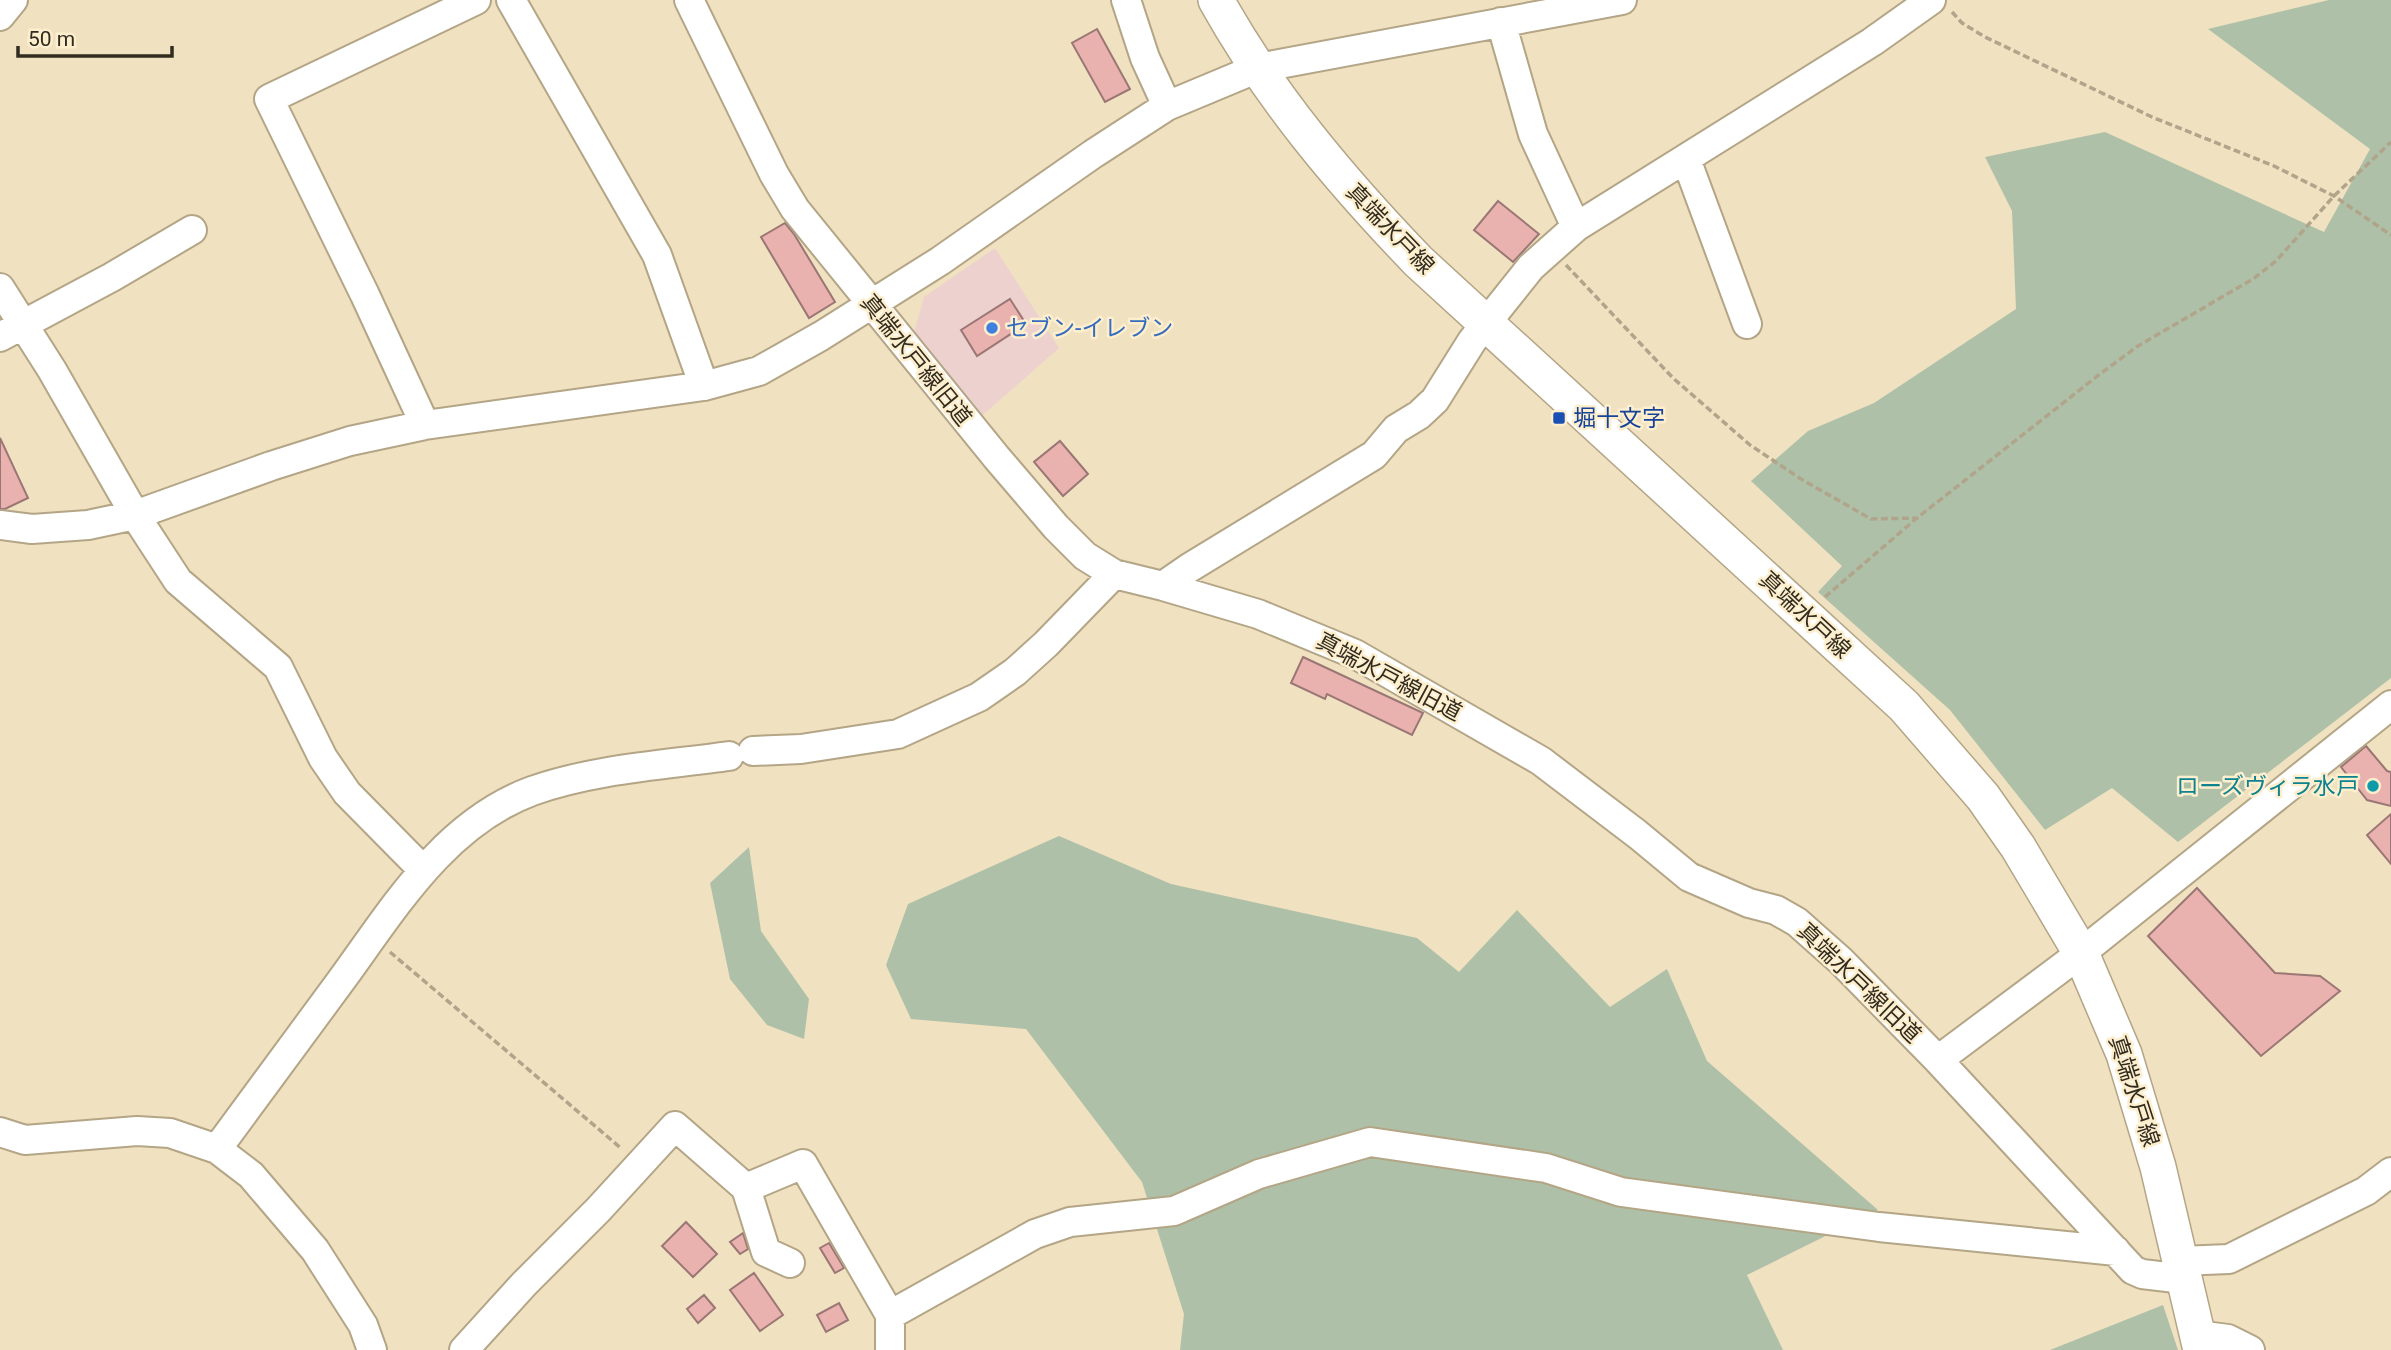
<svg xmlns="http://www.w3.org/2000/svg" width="2391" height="1350" font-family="Roboto,'Noto Sans JP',sans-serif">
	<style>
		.commercial { fill: #ecd1ce }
		.green { fill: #aec1a8 }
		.building { fill: #e9b2af; stroke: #9a7674; stroke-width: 2 }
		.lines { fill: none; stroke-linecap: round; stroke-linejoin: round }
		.minor-casing { stroke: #b3a586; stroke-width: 32 }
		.major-casing { stroke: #b3a586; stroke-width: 38 }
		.path { stroke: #b0a48a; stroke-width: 3.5; stroke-dasharray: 7 3.5; stroke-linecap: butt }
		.minor { stroke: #fff; stroke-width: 28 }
		.major { stroke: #fff; stroke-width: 35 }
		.shop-dot { fill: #3f7fe0; stroke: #fdeecd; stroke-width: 2.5 }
		.transit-dot { fill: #1a4fb4; stroke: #fdeecd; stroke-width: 2.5 }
		.culture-dot { fill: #0f9aa8; stroke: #fdeecd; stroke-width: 2.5 }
		.labels { text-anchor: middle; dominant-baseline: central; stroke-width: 5; stroke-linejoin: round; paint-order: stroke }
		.street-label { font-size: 23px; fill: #312c1f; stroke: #fdeecd }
		.shop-label { font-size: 23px; fill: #366cbe; stroke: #fdeecd; text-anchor: start }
		.transit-label { font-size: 23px; fill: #164399; stroke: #fdeecd; text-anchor: start }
		.culture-label { font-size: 23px; fill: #0d838f; stroke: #fdeecd; text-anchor: end }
	</style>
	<rect width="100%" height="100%" fill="#f0e1c0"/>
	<path class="commercial" d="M995,248L1059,348L977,420L912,339L924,297Z"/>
	<path class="green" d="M2329,0H2391V678L2178,842L2112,788L2045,830L1950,710L1818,592L1842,566L1751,481L1808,431L1874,403L2016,309L2012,211L1985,157L2105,132L2324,232L2370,149L2208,29Z
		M1059,836L1171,884L1417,938L1459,972L1517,910L1610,1007L1667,969L1707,1061L1878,1210L1747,1275L1783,1350H1180L1184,1314L1142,1182L1026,1029L911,1019L886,965L908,904Z
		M749,847L761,931L809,999L804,1039L767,1025L730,979L710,883Z
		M2163,1305L2178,1350H2050Z"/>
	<path class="building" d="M1097,29L1130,89L1105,102L1072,43Z
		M1498,201L1539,234L1513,262L1474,230Z
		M785,223L794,234L835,302L809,318L761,237Z
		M1010,299L1026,324L977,356L961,330Z
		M0,438L28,498L5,509H0Z
		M1060,441L1088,474L1063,496L1034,462Z
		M1303,657L1423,713L1412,735L1327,694L1325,699L1291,683Z
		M2366,746L2387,771L2391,772V806L2367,800L2341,767Z
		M2391,814V864L2367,835Z
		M2197,888L2275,973L2320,976L2340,991L2261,1056L2148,936Z
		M686,1222L717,1254L693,1277L662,1246Z
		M743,1233L748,1249L740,1254L730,1242Z
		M829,1243L844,1268L835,1273L820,1248Z
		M754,1273L783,1315L760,1331L730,1290Z
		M704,1295L715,1308L698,1323L687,1309Z
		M839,1303L848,1320L826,1332L817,1315Z"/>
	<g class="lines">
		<g class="minor-casing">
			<path id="minor" d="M511,0L657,255L704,386
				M689,0L774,174L795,209L997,458L1056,527L1085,556L1114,574L1163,586L1258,614L1355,654L1541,761L1637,834L1689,877L1749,903L1776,910L1797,922L1841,961L1938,1060L2133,1270L2142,1274L2184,1279
				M1126,0L1145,58L1167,106
				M0,16L13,0
				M1501,22L1533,134L1576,227
				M1686,159L1747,324
				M0,288L52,370L135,515L178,581L278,667L323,758L347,793L423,870
				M0,337L112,277L192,230
				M425,425L365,295L269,99L476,0
				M0,525L32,529L88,525L135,515L271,466L350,441L425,425L704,386L759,371L821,336L940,261L1093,154L1167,106L1258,68L1622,0
				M1163,586L1189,568L1374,455L1396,429L1419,415L1435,400L1472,341L1531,267L1576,227L1872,42L1931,0
				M753,751L801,749L898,734L979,697L1015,672L1046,644L1114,574
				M1938,1060L2081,953L2391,705
				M0,1132L25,1140L137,1131L170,1133L217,1149L251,1175L315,1250L363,1325L372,1350
				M217,1149C258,1093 299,1038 340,982C393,910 443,824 532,791C594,769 664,765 729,756
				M746,1188L803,1164L890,1315V1350
				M2180,1261L2229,1259L2366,1191L2391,1172
				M890,1315L1035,1234L1070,1222L1174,1211L1259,1174L1370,1142L1546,1168L1621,1192L1879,1227L2116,1251
				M2197,1335L2228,1339L2250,1350
				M464,1350L524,1284L598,1210L675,1126L746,1188L766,1252L790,1263"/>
		</g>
		<g class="major-casing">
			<path id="major" d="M1216,0C1270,97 1341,181 1418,261L1904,706L1983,797L2018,847L2081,953L2124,1054L2158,1167L2201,1350"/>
		</g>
		<path class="path" d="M1952,12L1962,23L1985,37L2152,117L2274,166L2334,196L2391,235
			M1566,265L1673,378L1750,445L1801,479L1871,519L1915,518
			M1825,597L1917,518L2100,374L2138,346L2253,279L2276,261L2334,196L2391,142
			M390,952L622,1149"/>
		<use href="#minor" class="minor"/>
		<use href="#major" class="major"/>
	</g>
	<circle class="shop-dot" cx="992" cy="328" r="7"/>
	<rect class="transit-dot" x="1552" y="411" width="14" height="14" rx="3.5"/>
	<circle class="culture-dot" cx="2373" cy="786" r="7"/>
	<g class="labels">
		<g class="street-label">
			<text transform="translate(1390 229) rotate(46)">真端水戸線</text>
			<text transform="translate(916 360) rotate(51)">真端水戸線旧道</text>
			<text transform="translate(1805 615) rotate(43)">真端水戸線</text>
			<text transform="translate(1389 677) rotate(28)">真端水戸線旧道</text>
			<text transform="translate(1859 983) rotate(44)">真端水戸線旧道</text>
			<text transform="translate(2134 1091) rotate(72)">真端水戸線</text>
		</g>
		<g class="shop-label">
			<text x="1006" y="328">セブン-イレブン</text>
		</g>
		<g class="transit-label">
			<text x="1573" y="418">堀十文字</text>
		</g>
		<g class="culture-label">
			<text x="2359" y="786">ローズヴィラ水戸</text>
		</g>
	</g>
	<path d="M18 46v10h154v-10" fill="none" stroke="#312c1f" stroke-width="3.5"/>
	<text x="28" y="46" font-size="21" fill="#312c1f" stroke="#fdeecd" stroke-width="5" paint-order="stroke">50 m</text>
</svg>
